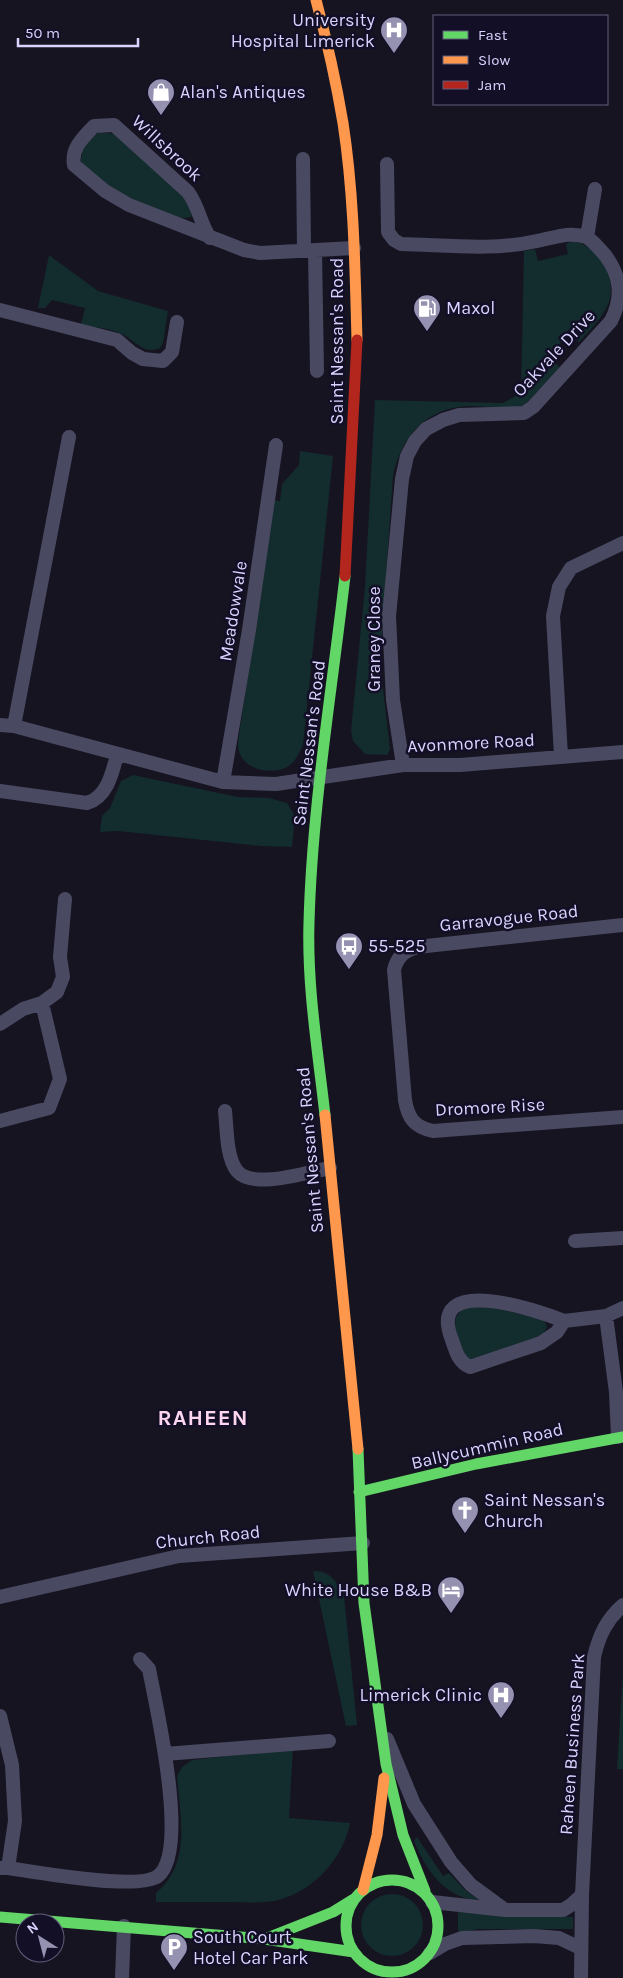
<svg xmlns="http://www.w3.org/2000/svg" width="623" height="1978" font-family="Karla,sans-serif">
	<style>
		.green { fill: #132c2d }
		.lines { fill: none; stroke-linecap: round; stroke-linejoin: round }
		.street { stroke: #4a4962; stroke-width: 14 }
		.fast { stroke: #63d668; stroke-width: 11 }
		.slow { stroke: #ff974d; stroke-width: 11 }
		.jam { stroke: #b3261e; stroke-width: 11 }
		.labels { text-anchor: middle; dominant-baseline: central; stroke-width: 5; stroke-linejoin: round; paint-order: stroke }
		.poi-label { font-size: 18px; fill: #d9d4ff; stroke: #130f26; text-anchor: start }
		.street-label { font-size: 18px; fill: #d9d4ff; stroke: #130f26 }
		.district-label { font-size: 22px; font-weight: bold; letter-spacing: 1px; fill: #ffd6f0; stroke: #130f26 }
	</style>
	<rect width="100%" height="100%" fill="#161421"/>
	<path class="green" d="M100,132L114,134L186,199L192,216C177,227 109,187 94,176C89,172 85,166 81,162C81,150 88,137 100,132Z
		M572,241C584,242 594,251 601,260C623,297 605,314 579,342L569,333L549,357L560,367C549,379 535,402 519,407C503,411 484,405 468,406C426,408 401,437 393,476L380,663L390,749L387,755L365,754L353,741L351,731L365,587L375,400L503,403L521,393L524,251L535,249L538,261L568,254L566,244Z
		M49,255L98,291L168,311L163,343L160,348C142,356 133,337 117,332C106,328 93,327 81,325L85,308L52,300L45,308H38Z
		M300,451L333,456L303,745C299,753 295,763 287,767C267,777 236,767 238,742L274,500L280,501L282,484L299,465Z
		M133,775L238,797L269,798L287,803L295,816L292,847L261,846L118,831L100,832L102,816L110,808L121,781Z
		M484,1305L544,1320L547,1327L542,1336L470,1361C458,1354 453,1330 456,1317L463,1308Z
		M313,1571C331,1571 336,1581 344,1596L357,1725L346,1726Z
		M623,1672V1769H617Z
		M293,1748L289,1818L350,1823C344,1857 315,1889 282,1899C267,1904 249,1902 233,1902C207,1902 182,1902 156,1902V1893C192,1862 180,1818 177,1776L182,1767L192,1760Z
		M417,1837L443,1876L449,1873L467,1892L480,1900C446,1900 425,1869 414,1841Z
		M361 1925a31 31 0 1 1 62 0a31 31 0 1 1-62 0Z
		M458,1912L573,1917V1929H477L458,1935Z"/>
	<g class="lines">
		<path class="street" d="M303,159L304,250
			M387,164L388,232L394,240L401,244C446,245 493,251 537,241C553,238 570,231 586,237C593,240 600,250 605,255C621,276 623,297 611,321L533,407L524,413L459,415L443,420L426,429L415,441L407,456L402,479L389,616L393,700L403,765
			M587,237L595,189
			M210,238C200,223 199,207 188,192L114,125L94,126C83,138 71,148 74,165L105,191L129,205L244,250L260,253L354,248
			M315,251L317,371
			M0,310L117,340L132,353L143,359L163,361L172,352L177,322
			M0,725L14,726L223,782L276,784L403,765H460L623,752
			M14,726L69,437
			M561,756L553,616L559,587L571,568L623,543
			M223,782L249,630L276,445
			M0,791L87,803C107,797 112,774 117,755
			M623,925L417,947C404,951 397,957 394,970L405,1100C408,1118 414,1127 433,1131L623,1117
			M0,1024L23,1009L42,1003L57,992L63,977L60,957L65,899
			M225,1111C227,1128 226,1157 237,1171C253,1190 308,1172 330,1168
			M0,1121L49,1108L60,1079L42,1003
			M575,1241L623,1238
			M606,1316L616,1392L618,1437
			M564,1321C537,1310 425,1272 452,1340C456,1351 458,1362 470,1367L541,1343L557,1332L564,1321L606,1316L623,1308
			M0,1597L179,1556L363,1543
			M0,1716L12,1765L15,1821L8,1868H1
			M387,1739L414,1804L451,1862L471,1885L505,1910
			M165,1754L329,1741
			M8,1868C35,1872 139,1891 158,1876C190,1851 156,1706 149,1669L140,1659
			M432,1902L505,1910H563L571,1905L582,1895
			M430,1953L445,1944L462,1938L534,1936L559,1938L580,1948
			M122,1978L124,1926
			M581,1978L582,1895L594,1657C599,1636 606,1620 623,1605"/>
		<path class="fast" d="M325,1115C318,1052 307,987 309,923C312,807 332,691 345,576
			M358,1449L364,1603L386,1764L403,1835L425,1891
			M359,1492L476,1464L623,1437
			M346 1926a46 46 0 1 1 92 0a46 46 0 1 1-92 0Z
			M0,1917L264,1939L354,1952
			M267,1938L333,1912L354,1899"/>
		<path class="slow" d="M316,0C327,41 336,81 343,123C354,194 355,268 357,340
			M325,1115L358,1449
			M363,1890L377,1835L384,1778"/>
		<path class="jam" d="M345,576L357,340"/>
	</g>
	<defs>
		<g id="hospital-pin" transform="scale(1.4375)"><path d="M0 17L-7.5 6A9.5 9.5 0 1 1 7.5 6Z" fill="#9591b1" stroke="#130f26"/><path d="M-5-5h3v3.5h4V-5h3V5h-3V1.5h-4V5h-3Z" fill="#fff"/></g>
		<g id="shop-pin" transform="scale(1.4375)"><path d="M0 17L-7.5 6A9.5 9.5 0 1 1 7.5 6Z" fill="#9591b1" stroke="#130f26"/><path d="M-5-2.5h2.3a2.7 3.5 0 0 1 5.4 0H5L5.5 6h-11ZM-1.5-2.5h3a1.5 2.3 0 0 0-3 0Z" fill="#fff"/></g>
		<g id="fuel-pin" transform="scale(1.4375)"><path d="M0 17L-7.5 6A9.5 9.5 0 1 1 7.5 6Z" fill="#9591b1" stroke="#130f26"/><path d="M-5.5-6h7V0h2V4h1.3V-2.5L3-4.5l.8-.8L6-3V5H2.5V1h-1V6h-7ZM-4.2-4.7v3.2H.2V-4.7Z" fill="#fff"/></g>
		<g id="bus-pin" transform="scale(1.4375)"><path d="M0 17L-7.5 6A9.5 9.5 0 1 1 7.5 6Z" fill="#9591b1" stroke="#130f26"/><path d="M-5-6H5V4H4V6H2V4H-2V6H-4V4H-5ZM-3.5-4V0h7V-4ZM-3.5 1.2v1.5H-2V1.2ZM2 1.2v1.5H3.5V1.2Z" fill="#fff"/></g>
		<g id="church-pin" transform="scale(1.4375)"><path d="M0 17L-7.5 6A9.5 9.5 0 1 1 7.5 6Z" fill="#9591b1" stroke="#130f26"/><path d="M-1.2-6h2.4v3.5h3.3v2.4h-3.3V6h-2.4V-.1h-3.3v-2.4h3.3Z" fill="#fff"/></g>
		<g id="hotel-pin" transform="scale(1.4375)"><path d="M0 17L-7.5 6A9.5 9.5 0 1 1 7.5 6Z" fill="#9591b1" stroke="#130f26"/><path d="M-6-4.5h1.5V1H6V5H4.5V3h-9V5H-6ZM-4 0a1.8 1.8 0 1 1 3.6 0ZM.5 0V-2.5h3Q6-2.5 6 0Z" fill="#fff"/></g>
		<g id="parking-pin" transform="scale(1.4375)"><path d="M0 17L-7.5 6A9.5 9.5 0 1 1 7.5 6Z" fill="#9591b1" stroke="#130f26"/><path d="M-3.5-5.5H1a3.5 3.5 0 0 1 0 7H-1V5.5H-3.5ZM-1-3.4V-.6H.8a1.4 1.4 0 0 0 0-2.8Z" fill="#fff"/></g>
	</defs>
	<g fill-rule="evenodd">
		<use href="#hospital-pin" x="394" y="30"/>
		<use href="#shop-pin" x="161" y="92"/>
		<use href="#fuel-pin" x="427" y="308"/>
		<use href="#bus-pin" x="349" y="946"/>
		<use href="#church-pin" x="465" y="1510"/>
		<use href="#hotel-pin" x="451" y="1590"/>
		<use href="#hospital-pin" x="501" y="1695"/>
		<use href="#parking-pin" x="174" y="1947"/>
	</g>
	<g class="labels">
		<g class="poi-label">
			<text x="375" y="20" text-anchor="end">University<tspan x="375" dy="21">Hospital Limerick</tspan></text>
			<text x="180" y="92">Alan's Antiques</text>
			<text x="446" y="308">Maxol</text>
			<text x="368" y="946">55-525</text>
			<text x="484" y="1500">Saint Nessan's<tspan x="484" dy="21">Church</tspan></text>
			<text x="432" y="1590" text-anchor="end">White House B&amp;B</text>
			<text x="482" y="1695" text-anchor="end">Limerick Clinic</text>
			<text x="193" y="1937">South Court<tspan x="193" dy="21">Hotel Car Park</tspan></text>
		</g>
		<g class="street-label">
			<text transform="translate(167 148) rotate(43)">Willsbrook</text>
			<text transform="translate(337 341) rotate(-90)">Saint Nessan's Road</text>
			<text transform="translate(554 353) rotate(-47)">Oakvale Drive</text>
			<text transform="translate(233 611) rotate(-81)">Meadowvale</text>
			<text transform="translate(374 639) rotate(-90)">Graney Close</text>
			<text transform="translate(309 743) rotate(-83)">Saint Nessan's Road</text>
			<text transform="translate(471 743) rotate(-3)">Avonmore Road</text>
			<text transform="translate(509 918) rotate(-6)">Garravogue Road</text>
			<text transform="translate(490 1107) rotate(-3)">Dromore Rise</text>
			<text transform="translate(310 1150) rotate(-95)">Saint Nessan's Road</text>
			<text transform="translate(487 1446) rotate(-13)">Ballycummin Road</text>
			<text transform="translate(208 1537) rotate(-6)">Church Road</text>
			<text transform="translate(572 1744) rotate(-86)">Raheen Business Park</text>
		</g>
		<g class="district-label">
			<text x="203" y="1418">RAHEEN</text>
		</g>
	</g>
	<rect x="433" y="15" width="175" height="90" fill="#130f26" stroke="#625e7d"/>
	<rect x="443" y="31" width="25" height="8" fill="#63d668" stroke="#625e7d"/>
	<text x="478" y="40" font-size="15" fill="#d9d4ff">Fast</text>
	<rect x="443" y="56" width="25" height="8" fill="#ff974d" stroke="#625e7d"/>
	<text x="478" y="65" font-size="15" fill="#d9d4ff">Slow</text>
	<rect x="443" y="81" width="25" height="8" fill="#b3261e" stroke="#625e7d"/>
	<text x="478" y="90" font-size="15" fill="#d9d4ff">Jam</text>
	<g transform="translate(40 1938) rotate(324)"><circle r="24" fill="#130f26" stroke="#625e7d"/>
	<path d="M0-4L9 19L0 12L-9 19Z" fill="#9591b1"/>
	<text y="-8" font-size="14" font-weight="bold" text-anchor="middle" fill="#d9d4ff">N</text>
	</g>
	<path d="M18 38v8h120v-8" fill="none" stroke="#d9d4ff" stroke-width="2.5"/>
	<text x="25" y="38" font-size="15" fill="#d9d4ff" stroke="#130f26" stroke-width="4" paint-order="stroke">50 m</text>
</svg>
